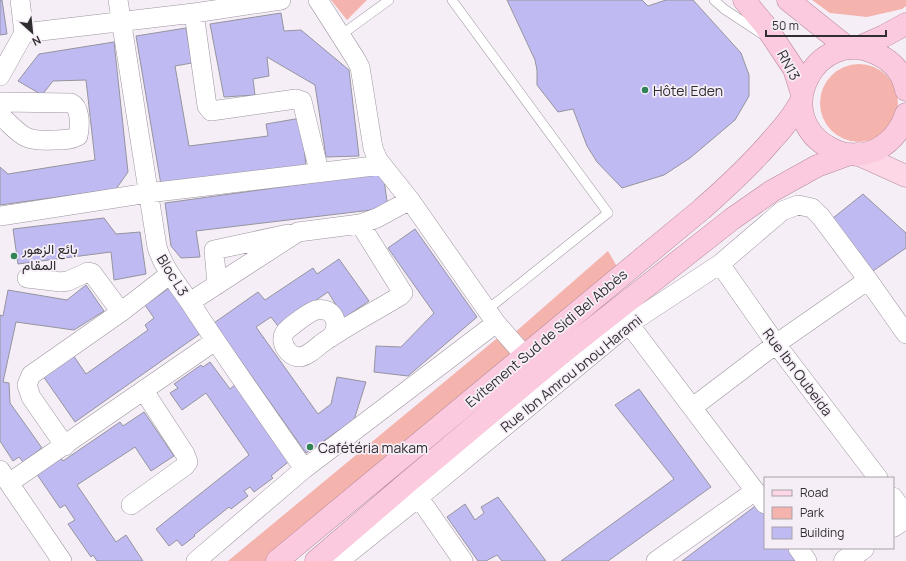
<svg xmlns="http://www.w3.org/2000/svg" width="906" height="561" font-family="Manrope,Vazirmatn,sans-serif">
	<style>
		.green { fill: #f4b4ad }
		.building { fill: #bfbbf2; stroke: #95949e }
		.lines { fill: none; stroke-linecap: round; stroke-linejoin: round }
		.service-casing { stroke: #9c949d; stroke-width: 10 }
		.minor-casing { stroke: #9c949d; stroke-width: 20 }
		.tertiary-casing { stroke: #9c949d; stroke-width: 23 }
		.primary-casing { stroke: #b58a9c; stroke-width: 23 }
		.trunk-casing { stroke: #b58a9c; stroke-width: 23 }
		.service { stroke: #fff; stroke-width: 9 }
		.minor { stroke: #fff; stroke-width: 19 }
		.tertiary { stroke: #fff; stroke-width: 22 }
		.primary { stroke: #fdd7e6; stroke-width: 22 }
		.trunk { stroke: #fccade; stroke-width: 22 }
		.poi-dot { fill: #308356; stroke: #f6eef7; stroke-width: 1.5 }
		.labels { text-anchor: middle; dominant-baseline: central; stroke-width: 3.5; stroke-linejoin: round; paint-order: stroke }
		.street-label { font-size: 14px; fill: #302d31; stroke: #f6eef7 }
		.poi-label { font-size: 14px; fill: #302d31; stroke: #f6eef7; text-anchor: start }
	</style>
	<rect width="100%" height="100%" fill="#f6eef7"/>
	<path class="green" d="M331,0H367L347,20Z
		M812,0H906V6L902,9L867,17L830,13Z
		M820 103a39 39 0 1 1 78 0a39 39 0 1 1-78 0Z
		M608,251L619,270L270,561H228L507,330L513,334Z"/>
	<path class="building" d="M0,0H2L7,34L0,35Z
		M507,0H642L648,6L666,0H693L741,53L749,75V96L735,120L690,158L664,175L622,188L597,162L587,146L573,109L558,112L537,85V70L535,60Z
		M281,13L284,31L301,30L349,70L359,156L326,157L315,85L267,57L269,76L253,79L255,95L224,97L210,24Z
		M186,28L192,63L175,66L189,146L268,136L266,124L301,118L306,166L161,185L136,36Z
		M114,42L128,172L116,189L0,205V167L8,174L95,160L86,80L53,81L42,95L18,81L39,54Z
		M383,173L388,208L196,231L200,257L181,258L171,246L165,203Z
		M863,194L906,233V248L873,271L833,218Z
		M104,218L116,234L140,232L146,274L114,280L111,252L18,264L13,229Z
		M415,229L477,317L408,376L374,372L376,346L401,347L434,313L388,248Z
		M339,259L369,301L344,318L328,292L278,326L271,317L256,327L318,414L331,404L337,377L366,382L354,420L306,453L214,323L258,292L265,300L313,268L317,274Z
		M86,285L104,311L74,330L16,322L3,382L9,383L10,403L42,448L23,462L19,457L13,461L0,441V315L3,316L8,290L67,300Z
		M172,286L204,331L75,422L43,376L73,355L86,374L148,330L145,325L154,318L145,305Z
		M210,362L230,389L236,384L292,459L271,476L273,478L254,492L250,487L244,491L248,496L231,509L229,507L194,535L195,536L182,546L177,540L169,546L156,529L249,455L206,393L182,410L170,393L178,388L174,384L201,365L203,367Z
		M639,389L711,487L608,561H561L674,479L615,405Z
		M144,412L174,456L151,471L135,447L77,485L116,542L126,535L143,561H97L93,555L91,557L68,524L75,520L65,505L60,508L36,473L60,457L63,461L120,422L123,426Z
		M498,497L546,561H502L497,555L486,561H478L447,517L465,504L475,520L484,513L481,507Z
		M758,504L765,513V548H791L801,561H682Z"/>
	<g class="lines">
		<g class="service-casing">
			<path id="service" d="M452,0L608,213L487,310
				M714,0L724,9L762,34
				M341,35L389,0"/>
		</g>
		<g class="minor-casing">
			<path id="minor" d="M20,0L24,33
				M118,0L157,247C164,270 180,287 193,307C229,362 267,415 304,469
				M194,13L207,106L211,111L296,99L302,101L319,171
				M0,76L24,33L194,13L281,0
				M0,102L71,103C81,108 80,126 78,136C71,140 63,140 54,140C22,142 22,135 0,115
				M0,216L148,193L382,165
				M720,264L776,344L878,478
				M27,278L61,282L68,281L88,272L92,273L121,312
				M217,285L214,250L288,234
				M190,302L298,232L360,224L377,218L410,200
				M496,323L525,356
				M629,324L765,504
				M331,337C342,324 333,306 316,310C307,313 297,322 289,328C285,331 282,336 283,341C284,349 291,357 300,357C307,356 315,349 321,344C346,326 374,312 400,296L403,293L360,224
				M693,407L776,344L868,280
				M65,446L31,397L27,385L31,375L121,312L170,274
				M0,470L62,561
				M9,483L215,341
				M412,488L463,561
				M893,497L906,515
				M131,505L185,466L188,462L185,454L144,391
				M798,548L807,561
				M196,561L304,469L496,323L410,200L378,160L373,148L360,67L355,58L318,0
				M339,561L419,497L629,324L720,264L782,211L798,205L812,208L821,217L868,280L906,334
				M656,561L755,491"/>
		</g>
		<g class="tertiary-casing">
			<path id="tertiary" d="M893,526L906,517
				M845,561L863,548"/>
		</g>
		<g class="primary-casing">
			<path id="primary" d="M857,154L906,176"/>
		</g>
		<g class="trunk-casing">
			<path id="trunk" d="M744,0L764,24L794,69L802,94
				M788,0L848,48
				M857,48L884,36L906,24
				M906,90C903,74 893,62 879,55C817,22 767,117 832,149C864,165 896,145 906,114
				M277,561L702,209C727,187 750,166 772,140C783,128 794,115 801,101
				M316,561L408,482L563,352L732,219L772,191L817,166L850,154"/>
		</g>
		<use href="#service" class="service"/>
		<use href="#minor" class="minor"/>
		<use href="#tertiary" class="tertiary"/>
		<use href="#primary" class="primary"/>
		<use href="#trunk" class="trunk"/>
	</g>
	<g class="poi-dot">
		<circle cx="645" cy="90" r="4"/>
		<circle cx="14" cy="256" r="4"/>
		<circle cx="310" cy="447" r="4"/>
	</g>
	<g class="labels">
		<g class="street-label">
			<text transform="translate(789 65) rotate(62)">RN13</text>
			<text transform="translate(173 275) rotate(58)">Bloc L3</text>
			<text transform="translate(546 338) rotate(-40)">Evitement Sud de Sidi Bel Abbès</text>
			<text transform="translate(798 372) rotate(53)">Rue Ibn Oubeida</text>
			<text transform="translate(571 373) rotate(-39)">Rue Ibn Amrou bnou Harami</text>
		</g>
		<g class="poi-label">
			<text x="653" y="90">Hôtel Eden</text>
			<text x="22" y="248">بائع الزهور<tspan x="22" dy="16">المقام</tspan></text>
			<text x="318" y="447">Cafétéria makam</text>
		</g>
	</g>
	<rect x="764" y="477" width="130" height="72" fill="#f6eef7" stroke="#a7a1a8"/>
	<rect x="772" y="490" width="20" height="6" fill="#fdd7e6" stroke="#a7a1a8"/>
	<text x="800" y="497" font-size="12" fill="#302d31">Road</text>
	<rect x="772" y="507" width="20" height="12" fill="#f4b4ad" stroke="#a7a1a8"/>
	<text x="800" y="517" font-size="12" fill="#302d31">Park</text>
	<rect x="772" y="527" width="20" height="12" fill="#bfbbf2" stroke="#a7a1a8"/>
	<text x="800" y="537" font-size="12" fill="#302d31">Building</text>
	<g transform="translate(32 32) rotate(153)" stroke="#f6eef7" stroke-width="3" paint-order="stroke">
	<path d="M0-3L7 15L0 10L-7 15Z" fill="#302d31"/>
	<text y="-6" font-size="11" font-weight="bold" text-anchor="middle" fill="#302d31">N</text>
	</g>
	<path d="M766 30v6h120v-6" fill="none" stroke="#302d31" stroke-width="2"/>
	<text x="772" y="30" font-size="12" fill="#302d31" stroke="#f6eef7" stroke-width="3" paint-order="stroke">50 m</text>
</svg>
